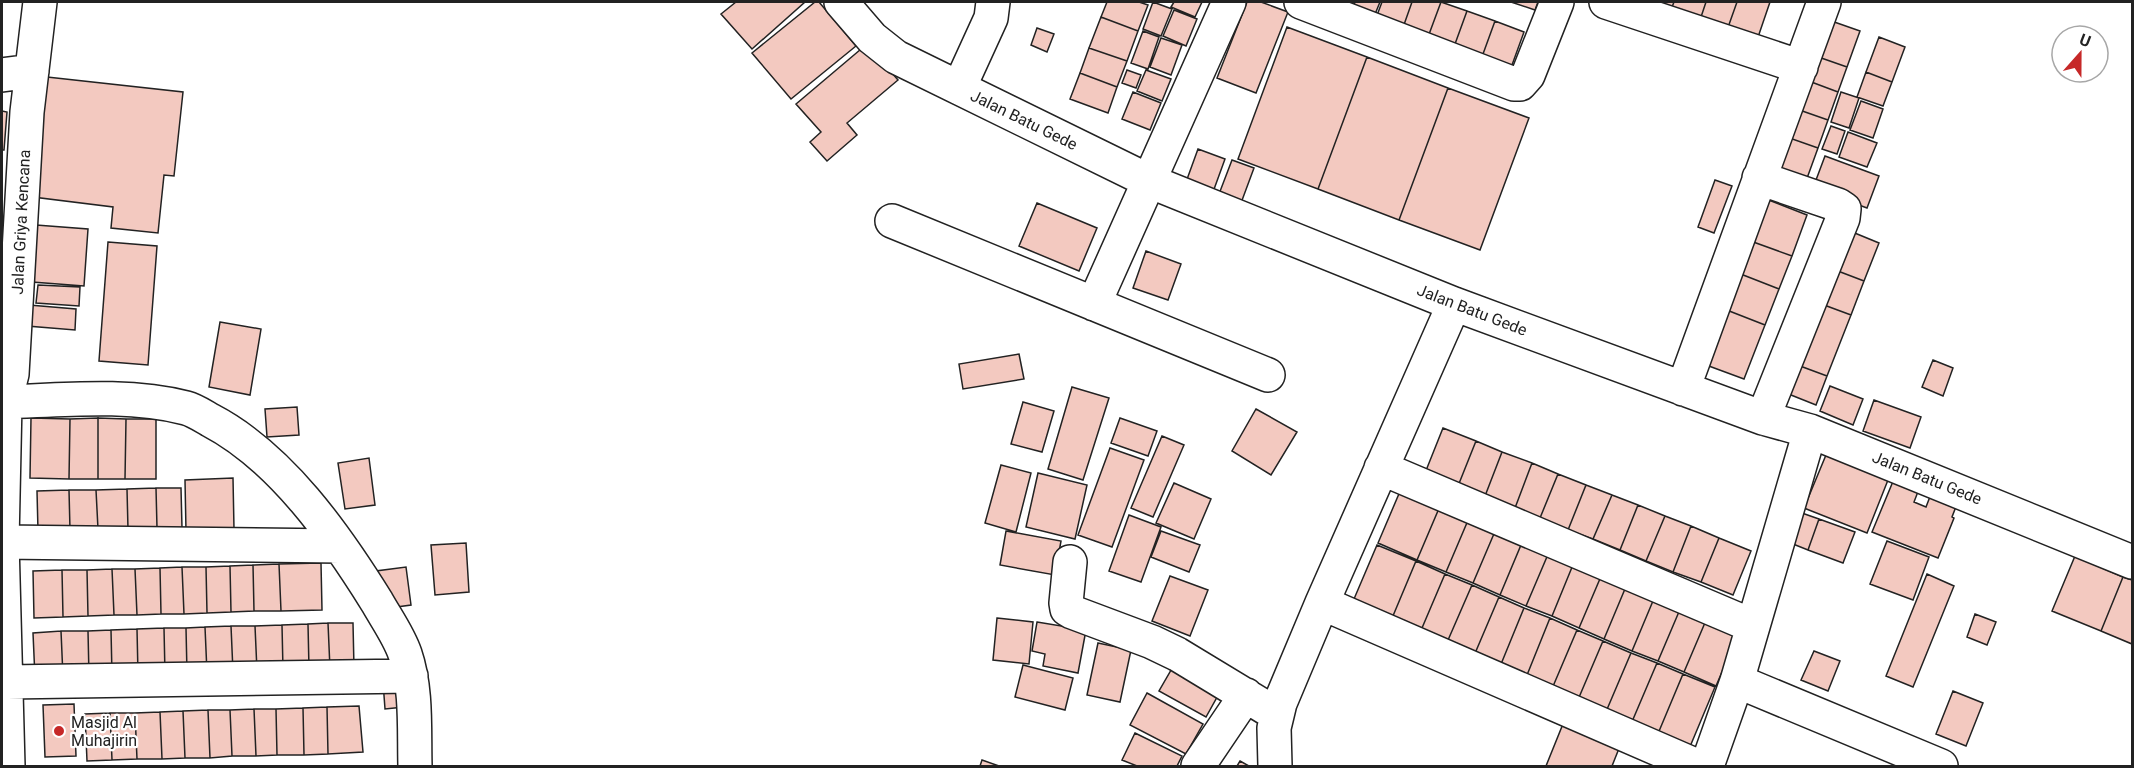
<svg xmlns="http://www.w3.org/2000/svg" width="2134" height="768" font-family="Roboto,sans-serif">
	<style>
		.building { fill: #f3c9c0; stroke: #222; stroke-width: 1.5 }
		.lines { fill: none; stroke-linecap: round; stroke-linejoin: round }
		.minor-casing { stroke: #222; stroke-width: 36 }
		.minor { stroke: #fff; stroke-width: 33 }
		.poi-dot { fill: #c62828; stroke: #fff; stroke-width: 2 }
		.labels { text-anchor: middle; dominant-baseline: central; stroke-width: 4.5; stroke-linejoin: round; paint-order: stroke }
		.street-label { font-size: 16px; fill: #222; stroke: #fff }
		.poi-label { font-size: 16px; fill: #222; stroke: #fff; text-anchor: start }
	</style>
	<rect width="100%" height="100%" fill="#fff"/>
	<path class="building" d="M736,2H805L752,49L721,14Z
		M815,2H819L856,46L791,99L752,53Z
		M1107,2H1139L1148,5L1138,31L1101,17Z
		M1153,2L1172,9L1161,36L1143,29Z
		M1174,2H1202L1195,17L1171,7Z
		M1247,2H1261L1288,12L1256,93L1217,78Z
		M1355,2H1380L1371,24L1350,15Z
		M1382,2H1412L1400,36L1373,26Z
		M1412,2H1441L1425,45L1400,36Z
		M1441,2L1467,11L1451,55L1425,45Z
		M1511,2H1538L1535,10Z
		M1645,2H1674L1670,12Z
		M1674,2H1706L1699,23L1670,12Z
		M1706,2H1737L1726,33L1699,23Z
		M1737,2H1770L1756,43L1726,33Z
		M1174,10L1197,19L1186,46L1163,36Z
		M1467,11L1495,21L1479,65L1451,55Z
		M1101,17L1138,31L1127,61L1089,48Z
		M1820,17L1860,31L1847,67L1807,53Z
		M1495,21L1524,32L1508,76L1479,65Z
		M1287,27L1367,57L1318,189L1238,159Z
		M1037,28L1054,34L1047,52L1031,45Z
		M1143,31L1159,37L1148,69L1131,63Z
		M1879,37L1905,47L1892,82L1866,72Z
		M1161,38L1182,45L1171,75L1150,67Z
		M867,44L898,80L847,123L857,135L827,161L810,142L821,132L796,104Z
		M1089,48L1127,61L1117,87L1080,73Z
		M1807,53L1847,67L1838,92L1798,77Z
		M1367,57L1448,88L1399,220L1318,189Z
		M1127,70L1141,75L1136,88L1122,83Z
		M1146,70L1171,79L1162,101L1137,91Z
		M1866,72L1892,82L1883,106L1857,97Z
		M1080,73L1117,87L1108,113L1070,99Z
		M47,77L183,92L174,176L164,175L158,233L111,228L113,207L33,197Z
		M1798,77L1838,92L1828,120L1788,106Z
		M1448,88L1529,118L1480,250L1399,220Z
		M1133,92L1161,103L1150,130L1122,119Z
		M1841,92L1859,98L1849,128L1831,122Z
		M1861,101L1883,109L1873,138L1850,130Z
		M1788,106L1828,120L1818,148L1778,134Z
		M2,111L7,112L4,150H2Z
		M1831,126L1845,131L1837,154L1822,149Z
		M1848,132L1877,143L1867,167L1839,157Z
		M1778,134L1818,148L1806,181L1766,167Z
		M1198,149L1225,159L1213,192L1186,182Z
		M1825,156L1879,176L1867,208L1813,188Z
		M1232,160L1254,168L1241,203L1219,194Z
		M1715,180L1732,186L1714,233L1698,227Z
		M1761,197L1807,215L1792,256L1745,239Z
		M1037,203L1097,228L1079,271L1019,246Z
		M36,225L88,229L84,286L32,282Z
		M1845,229L1879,243L1864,281L1830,268Z
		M1745,239L1792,256L1779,289L1733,271Z
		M108,242L157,246L148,365L99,361Z
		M1146,251L1181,264L1168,300L1133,288Z
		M1830,268L1864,281L1851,315L1816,302Z
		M1733,271L1779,289L1765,325L1719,307Z
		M38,285L80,287L79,306L36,303Z
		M1816,302L1851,315L1827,376L1792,363Z
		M29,305L76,309L75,330L27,326Z
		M1719,307L1765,325L1744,379L1698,362Z
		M220,322L261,329L250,395L209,387Z
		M1019,354L1024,379L963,389L959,364Z
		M1933,360L1953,368L1943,396L1922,387Z
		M1792,363L1827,376L1816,405L1781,391Z
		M1830,386L1863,399L1853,425L1820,411Z
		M1072,387L1109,398L1083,480L1048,469Z
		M1874,400L1921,417L1910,448L1863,431Z
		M1023,402L1054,411L1042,452L1011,444Z
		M297,407L299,435L267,437L265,409Z
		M1256,409L1297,432L1271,475L1232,451Z
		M31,418L70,419L69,479L30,478Z
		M98,418L126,419L125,479H98Z
		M98,418V479H69L70,419Z
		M1120,418L1157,431L1148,456L1111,443Z
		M126,419H156V479H125Z
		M1443,428L1476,441L1458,486L1425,473Z
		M1162,436L1184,445L1153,517L1131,508Z
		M1476,441L1502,452L1485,496L1458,486Z
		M1110,448L1144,460L1112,547L1078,535Z
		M1502,452L1532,463L1515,508L1485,496Z
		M1826,455L1888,480L1867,533L1804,508Z
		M369,458L375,505L345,509L338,463Z
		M1532,463L1558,474L1540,518L1515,508Z
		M1001,465L1031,473L1016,532L985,523Z
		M1038,473L1087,485L1075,539L1026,527Z
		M1558,474L1586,485L1568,530L1540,518Z
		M233,478L234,529L186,531L185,480Z
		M1894,479L1919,489L1914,502L1926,507L1931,494L1957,504L1952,517L1954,518L1938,558L1872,532Z
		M1404,482L1443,499L1417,560L1378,543Z
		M1174,483L1211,499L1194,539L1156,523Z
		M1586,485L1612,495L1593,539L1568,530Z
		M156,488L157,528L128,529L127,489Z
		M156,488H181L182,528H157Z
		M127,489L128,529H98L96,490Z
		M69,490H96L98,529L70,530Z
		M69,490L70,530L38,531L37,491Z
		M1612,495L1638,505L1620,550L1593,539Z
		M1443,499L1472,511L1446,572L1417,560Z
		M1638,505L1665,516L1646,561L1620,550Z
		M1472,511L1499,522L1473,583L1446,572Z
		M1799,512L1819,519L1808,550L1788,542Z
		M1129,515L1161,527L1141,582L1109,571Z
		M1665,516L1691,526L1673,572L1646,561Z
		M1819,519L1855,532L1843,563L1808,550Z
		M1499,522L1526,533L1500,595L1473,583Z
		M1691,526L1719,538L1701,582L1673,572Z
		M1006,531L1061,541L1055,575L1000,565Z
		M1161,531L1200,545L1189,572L1151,557Z
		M1526,533L1552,545L1526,606L1500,595Z
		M1719,538L1751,551L1733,595L1701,582Z
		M1887,541L1929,557L1913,600L1870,584Z
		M466,543L469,592L435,595L431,545Z
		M1377,545L1416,561L1390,623L1351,606Z
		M1552,545L1577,555L1552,616L1526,606Z
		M1577,555L1605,567L1579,628L1552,616Z
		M2075,556L2123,577L2101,631L2052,611Z
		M1416,561L1445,574L1419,635L1390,623Z
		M321,563L322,610L281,611L279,564Z
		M279,564L281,611H254L253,565Z
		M253,565L254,611L231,612L230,566Z
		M230,566L231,612L207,613L206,567Z
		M182,567L184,614H161L160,568Z
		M182,567H206L207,613L184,614Z
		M406,567L411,605L382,609L376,571Z
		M1605,567L1630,577L1604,639L1579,628Z
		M160,568L161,614L137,615L135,569Z
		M112,569L114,615L88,616L87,570Z
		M112,569H135L137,615H114Z
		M62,570L63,617L34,618L33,571Z
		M62,570H87L88,616L63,617Z
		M1445,574L1472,585L1445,647L1419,635Z
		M1927,574L1954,586L1913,687L1886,676Z
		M1170,576L1208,590L1190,636L1152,621Z
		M1630,577L1658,589L1632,651L1604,639Z
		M2123,577L2132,580V644L2101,631Z
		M1472,585L1499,597L1473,658L1445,647Z
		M1658,589L1684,600L1658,661L1632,651Z
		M1499,597L1524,608L1499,669L1473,658Z
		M1684,600L1710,611L1684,672L1658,661Z
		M1524,608L1550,618L1525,680L1499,669Z
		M1710,611L1742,625L1716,686L1684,672Z
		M1975,614L1996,622L1987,645L1967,637Z
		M997,618L1033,622L1029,664L993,660Z
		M1550,618L1577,630L1551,691L1525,680Z
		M1037,622L1086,630L1078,673L1043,666L1045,654L1032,651Z
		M328,623L330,669H309L308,624Z
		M328,623H353L354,668L330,669Z
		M308,624L309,669L283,670L282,625Z
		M282,625L283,670L257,671L255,626Z
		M231,626L233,672L207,673L205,627Z
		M231,626H255L257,671L233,672Z
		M205,627L207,673H187L186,628Z
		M164,628L165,674H138L137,629Z
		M164,628H186L187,673L165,674Z
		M137,629L138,674L112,675L111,630Z
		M111,630L112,675L89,676L88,631Z
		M1577,630L1603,641L1577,702L1551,691Z
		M61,631L63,677L35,678L33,633Z
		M61,631H88L89,676L63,677Z
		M1603,641L1631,653L1605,714L1577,702Z
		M1098,643L1131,650L1120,702L1087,695Z
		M1814,651L1840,661L1828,691L1801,680Z
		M1631,653L1657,663L1631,724L1605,714Z
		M1657,663L1683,674L1657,736L1631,724Z
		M1023,665L1073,678L1065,710L1015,697Z
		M1174,665L1221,690L1206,717L1159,691Z
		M1683,674L1715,687L1689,749L1657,736Z
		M401,680L404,707L385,709L383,682Z
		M1953,691L1983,703L1966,746L1936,734Z
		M1147,693L1203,724L1186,754L1130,725Z
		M74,704L76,756L45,757L43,705Z
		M359,706L363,752L328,754L327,707Z
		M327,707L328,754L304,755L303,708Z
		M303,708L304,755H277L276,709Z
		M254,709L256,756H232L230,710Z
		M254,709H276L277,755L256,756Z
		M208,710L210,758H185L183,711Z
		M208,710H230L232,756L210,758Z
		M183,711L185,758L162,759L160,712Z
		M160,712L162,759H137L135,713Z
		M110,713L112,760L87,761L85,714Z
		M110,713H135L137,759L112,760Z
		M1567,714L1624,736L1612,766H1546Z
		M1135,733L1182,756L1177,766H1137L1122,760Z
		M982,760L999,766H980Z
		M1240,761L1249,766H1237Z"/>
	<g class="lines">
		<g class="minor-casing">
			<path id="minor" d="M841,2L872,38L896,57L1149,181L1454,304L1763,418L1810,431L2132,562
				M1301,2L1514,84H1520L1528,75L1557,2
				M1606,2L1801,67
				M2,75L32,71
				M959,88L991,18L993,2
				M1759,178L1838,205L1844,209L1843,218L1763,418
				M892,221L1268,375
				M1094,304L1229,2
				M1683,389L1824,2
				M5,402C63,400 129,393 186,408C194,410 203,416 210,420C281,457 336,536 377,602C386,618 399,636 405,654C417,689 414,730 415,766
				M1381,468L1753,626
				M2,542L340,546
				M1070,562L1066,603L1067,609L1072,612L1152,642L1177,654L1276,714
				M1322,603L1697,766
				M1737,681L1941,766
				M7,682L411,676
				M8,766L2,542L5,402L12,374L27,112L40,2
				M1198,766L1246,695
				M1275,766L1274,728L1280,703L1322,603L1454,304
				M1707,766L1737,681L1810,431"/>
		</g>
		<use href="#minor" class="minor"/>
	</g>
	<circle class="poi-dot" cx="59" cy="731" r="6"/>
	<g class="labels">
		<g class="street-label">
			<text transform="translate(1024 120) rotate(26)">Jalan Batu Gede</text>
			<text transform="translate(21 222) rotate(-87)">Jalan Griya Kencana</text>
			<text transform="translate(1472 310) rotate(21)">Jalan Batu Gede</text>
			<text transform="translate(1927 478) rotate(22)">Jalan Batu Gede</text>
		</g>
		<g class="poi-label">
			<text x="71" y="722">Masjid Al<tspan x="71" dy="18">Muhajirin</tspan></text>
		</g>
	</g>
	<rect width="2134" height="768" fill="none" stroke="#222222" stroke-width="6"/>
	<g transform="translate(2080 54) rotate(21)"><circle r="28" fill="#ffffff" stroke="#a7a7a7" stroke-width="1.5"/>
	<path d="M0-4.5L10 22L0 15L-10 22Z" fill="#c62828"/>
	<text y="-9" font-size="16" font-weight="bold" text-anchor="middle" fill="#222222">U</text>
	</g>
</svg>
